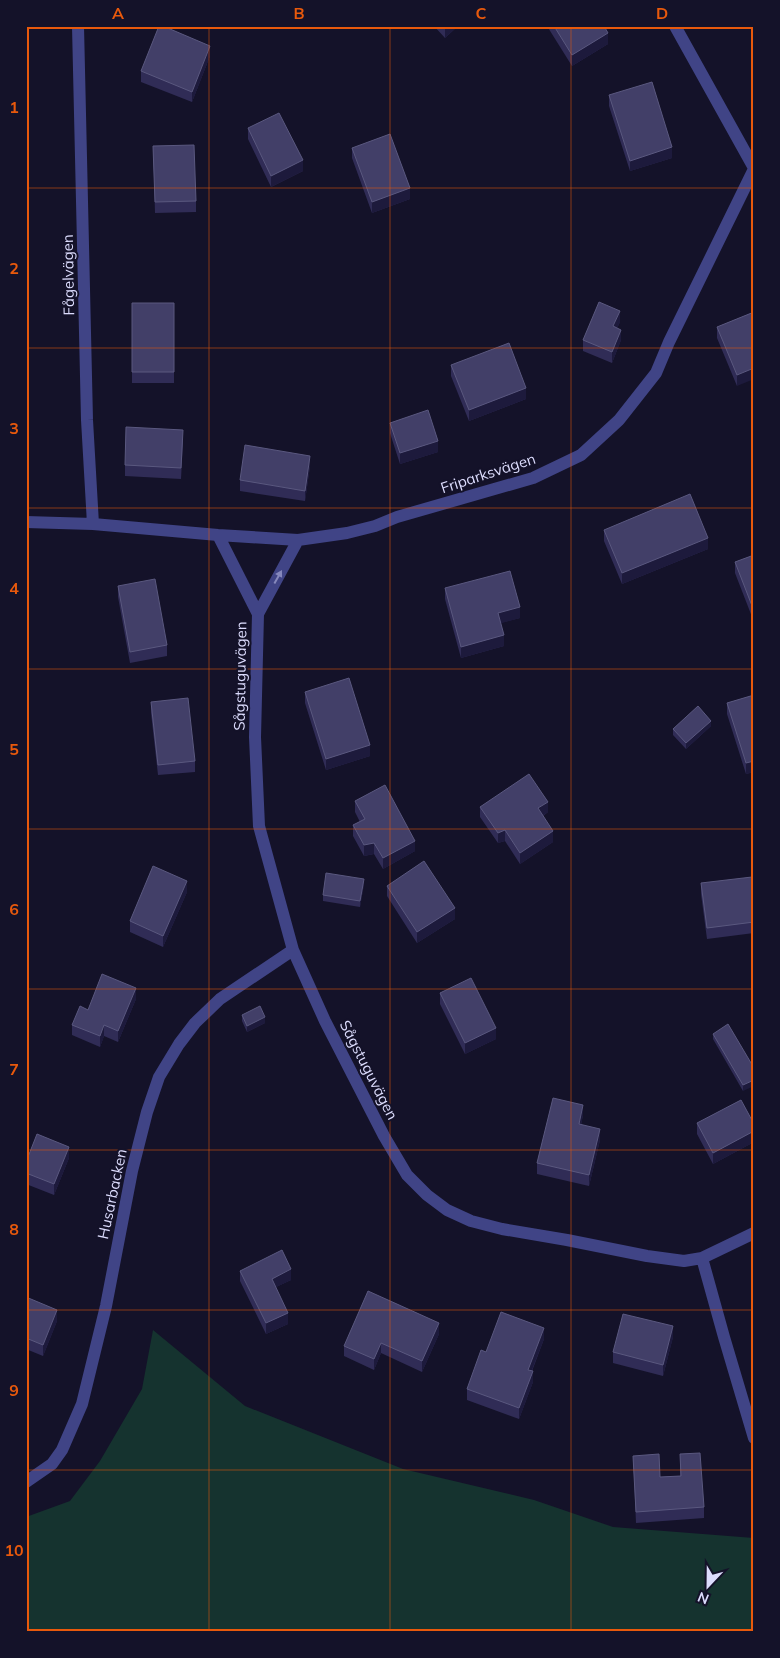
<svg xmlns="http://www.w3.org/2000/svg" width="780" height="1658" font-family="Mulish,sans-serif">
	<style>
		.green { fill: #15332f }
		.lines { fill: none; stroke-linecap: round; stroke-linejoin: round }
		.minor { stroke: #404486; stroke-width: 12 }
		.wall { fill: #302c56 }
		.shaded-wall { fill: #1d1a3c }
		.building { fill: #423f68; stroke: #5a587f }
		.oneway { fill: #8688bc }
		.grid { fill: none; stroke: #e8590c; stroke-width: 1; stroke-opacity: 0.55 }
		.labels { text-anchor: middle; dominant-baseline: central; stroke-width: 4; stroke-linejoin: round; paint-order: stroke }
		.street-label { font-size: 15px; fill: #dcdcfd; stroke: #141229 }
		.neatline { fill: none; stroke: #e8590c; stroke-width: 2 }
		.grid-label { font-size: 16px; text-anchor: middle; font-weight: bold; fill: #e8590c }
	</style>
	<rect width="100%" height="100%" fill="#141229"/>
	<path class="green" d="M153,1330L245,1406L403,1469L534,1500L613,1527L754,1538V1632H26V1517L70,1501L100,1461L142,1389Z"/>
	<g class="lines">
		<path class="minor" d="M78,26L87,420L93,524
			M675,26L754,168
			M26,522L93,524L218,535L298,540L347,533L375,526L397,517L533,478L581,455L619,420L656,373L669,342L754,169
			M218,535L258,614L255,737L259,826L293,950L325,1021L384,1136L407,1175L427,1195L447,1210L471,1221L502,1229L567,1240L647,1256L684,1261L702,1258L754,1233
			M258,614L298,540
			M702,1258L724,1337L754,1438
			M26,1482L52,1464L62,1450L82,1404L106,1306L132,1171L147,1112L159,1077L179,1044L195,1023L220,999L293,950"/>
	</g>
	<path class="wall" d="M434,26H458L445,38Z
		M547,26H604L608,44L572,66Z
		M210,56L192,102L141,82V71Z
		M609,95L672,158L630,171L609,106Z
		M248,128L303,171L271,187L248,139Z
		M153,146L196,201V212L155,213Z
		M352,148L410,199L372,213L352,158Z
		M132,303H174V383H132Z
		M754,312L737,386L717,338V327Z
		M620,322L617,328L621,340L612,363L583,351V340Z
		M451,365L526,399L469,421L451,376Z
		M390,423L438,452L400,464L390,433Z
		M183,441L181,479L125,476V465Z
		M310,466L305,501L240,491V480Z
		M604,530L708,549L622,584L604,541Z
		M754,555V622L735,573V562Z
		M118,586L167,645V656L130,663L118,597Z
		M445,588L520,618L500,623L504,646L461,658L445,599Z
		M305,692L370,756L326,770L305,703Z
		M754,695V772L746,774L727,714V703Z
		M151,702L195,761V772L158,775L151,713Z
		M711,726L686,749L673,735V729Z
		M355,801L415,851L383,869L374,854L364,856L353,836V825L360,822L355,812Z
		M480,807L548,812L543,816L553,842L520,864L505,841L498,843L480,817Z
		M701,883L754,888V933L707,939L701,894Z
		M364,884L360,907L323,901V895Z
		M387,886L455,919L417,943L387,896Z
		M187,892L163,947L130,932V921Z
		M440,993L496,1039L465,1054L440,1004Z
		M136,999L118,1042L104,1036L100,1047L72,1035V1025L88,1010Z
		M242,1015L265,1023L247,1032L242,1021Z
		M713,1034L754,1068L743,1091L713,1039Z
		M583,1115L581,1125L600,1140L589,1186L537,1174V1163Z
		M697,1123L754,1124V1142L713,1164L697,1134Z
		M69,1158L54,1195L26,1184V1162Z
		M240,1271L291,1280L276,1287L288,1324L266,1334L240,1281Z
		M26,1297L57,1321L43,1356L26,1349Z
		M439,1334L422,1372L381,1353L374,1370L344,1356V1346Z
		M673,1337L663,1376L613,1363V1352Z
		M544,1339L532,1371L533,1382L519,1419L467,1400V1389L486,1352Z
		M680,1454L704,1507V1518L636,1523L633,1456L660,1477L680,1476Z"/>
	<path class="shaded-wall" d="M446,26H458L445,38V28Z
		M608,33V44L572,66V55Z
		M210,46V56L192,102V92Z
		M672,147V158L630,171V161Z
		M303,160V171L271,187V176Z
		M410,188V199L372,213V202Z
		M620,311V322L613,337V326Z
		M621,330V340L612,363V352Z
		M754,368V379L737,386V375Z
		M526,388V399L469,421V410Z
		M438,441V452L400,464V453Z
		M310,456V466L305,501V491Z
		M708,538V549L622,584V573Z
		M520,607V618L498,624V613Z
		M504,635V646L461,658V647Z
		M711,721V726L686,749V743Z
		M370,745V756L326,770V759Z
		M754,761V772L746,774V763Z
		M548,802V812L538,819V808Z
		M505,830V841L498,843V833Z
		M553,831V842L520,864V853Z
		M415,841V851L383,869V858Z
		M374,843V854L364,856V845Z
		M364,879V884L360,907V901Z
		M187,881V892L163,947V936Z
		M455,908V919L417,943V932Z
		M136,988V999L118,1042V1031Z
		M265,1017V1023L247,1032V1026Z
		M104,1025V1036L100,1047V1036Z
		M496,1028V1039L465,1054V1043Z
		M754,1080V1086L743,1091V1085Z
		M583,1105V1115L579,1135V1124Z
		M600,1129V1140L589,1186V1175Z
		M754,1131V1142L713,1164V1153Z
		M69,1147V1158L54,1195V1184Z
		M291,1269V1280L272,1289V1279Z
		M57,1310V1321L43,1356V1345Z
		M288,1313V1324L266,1334V1323Z
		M439,1323V1334L422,1372V1361Z
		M673,1326V1337L663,1376V1365Z
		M544,1328V1339L528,1380V1370Z
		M381,1343V1353L374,1370V1359Z
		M533,1371V1382L519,1419V1408Z"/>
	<path class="building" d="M159,26H163L210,46L192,92L141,71Z
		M554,26H604L608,33L572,55Z
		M652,82L672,147L630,161L609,95Z
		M279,113L303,160L271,176L248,128Z
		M390,134L410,188L372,202L352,148Z
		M194,145L196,201L155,202L153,146Z
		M599,302L620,311L613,326L621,330L612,352L583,340Z
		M132,303H174V372H132Z
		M754,312V368L737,375L717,327Z
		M509,343L526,388L469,410L451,365Z
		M428,410L438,441L400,453L390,423Z
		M126,427L183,430L181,468L125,465Z
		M245,445L310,456L305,491L240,480Z
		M690,494L708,538L622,573L604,530Z
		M754,555V611L735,562Z
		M510,571L520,607L498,613L504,635L461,647L445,588Z
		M155,579L167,645L130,652L118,586Z
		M349,678L370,745L326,759L305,692Z
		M754,695V761L746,763L727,703Z
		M188,698L195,761L158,765L151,702Z
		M698,706L711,721L686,743L673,729Z
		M529,774L548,802L538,808L553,831L520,853L505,830L498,833L480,807Z
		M385,785L415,841L383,858L374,843L364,845L353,825L365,819L355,801Z
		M424,861L455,908L417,932L387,886Z
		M153,866L187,881L163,936L130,921Z
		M326,873L364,879L360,901L323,895Z
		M752,877L754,888V922L707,928L701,883Z
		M102,974L136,988L118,1031L104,1025L100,1036L72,1025L80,1006L88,1010Z
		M471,978L496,1028L465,1043L440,993Z
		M260,1006L265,1017L247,1026L242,1015Z
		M728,1024L754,1068V1080L743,1085L713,1034Z
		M553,1098L583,1105L579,1124L600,1129L589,1175L537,1163Z
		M741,1100L754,1124V1131L713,1153L697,1123Z
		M37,1134L69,1147L54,1184L26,1173V1162Z
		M282,1250L291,1269L272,1279L288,1313L266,1323L240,1271Z
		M368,1291L439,1323L422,1361L381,1343L374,1359L344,1346Z
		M26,1297L57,1310L43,1345L26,1338Z
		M501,1312L544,1328L528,1370L533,1371L519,1408L467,1389L481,1350L486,1352Z
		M623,1314L673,1326L663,1365L613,1352Z
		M700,1453L704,1507L636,1512L633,1456L659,1454L660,1477L681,1476L680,1454Z"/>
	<defs><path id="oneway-solid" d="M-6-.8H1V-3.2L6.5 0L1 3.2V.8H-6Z" transform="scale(1.25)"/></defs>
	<use class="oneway" href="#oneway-solid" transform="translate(278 577) rotate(-61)"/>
	<path class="grid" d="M209,26V1632M390,26V1632M571,26V1632M26,188H754M26,348H754M26,508H754M26,669H754M26,829H754M26,989H754M26,1150H754M26,1310H754M26,1470H754"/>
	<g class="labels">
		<g class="street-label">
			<text transform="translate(68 275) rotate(-91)">Fågelvägen</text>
			<text transform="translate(488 473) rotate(-18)">Friparksvägen</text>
			<text transform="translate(240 676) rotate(-89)">Sågstuguvägen</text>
			<text transform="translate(369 1070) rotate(63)">Sågstuguvägen</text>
			<text transform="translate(112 1194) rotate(-78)">Husarbacken</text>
		</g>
	</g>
	<rect width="780" height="1658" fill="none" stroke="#141229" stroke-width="55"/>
	<g transform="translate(708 1586) rotate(202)" stroke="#141229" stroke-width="4" paint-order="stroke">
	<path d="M0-4L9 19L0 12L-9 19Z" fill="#dcdcfd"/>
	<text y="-8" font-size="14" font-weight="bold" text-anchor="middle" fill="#dcdcfd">N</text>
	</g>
	<rect x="28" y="28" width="724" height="1602" class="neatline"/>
	<g class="grid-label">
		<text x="118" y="19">A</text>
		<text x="299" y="19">B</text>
		<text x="481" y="19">C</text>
		<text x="662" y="19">D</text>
		<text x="14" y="113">1</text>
		<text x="14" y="274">2</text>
		<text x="14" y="434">3</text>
		<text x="14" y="594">4</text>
		<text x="14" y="755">5</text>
		<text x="14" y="915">6</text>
		<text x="14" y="1075">7</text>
		<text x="14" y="1235">8</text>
		<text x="14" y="1396">9</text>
		<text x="14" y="1556">10</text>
	</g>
</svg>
